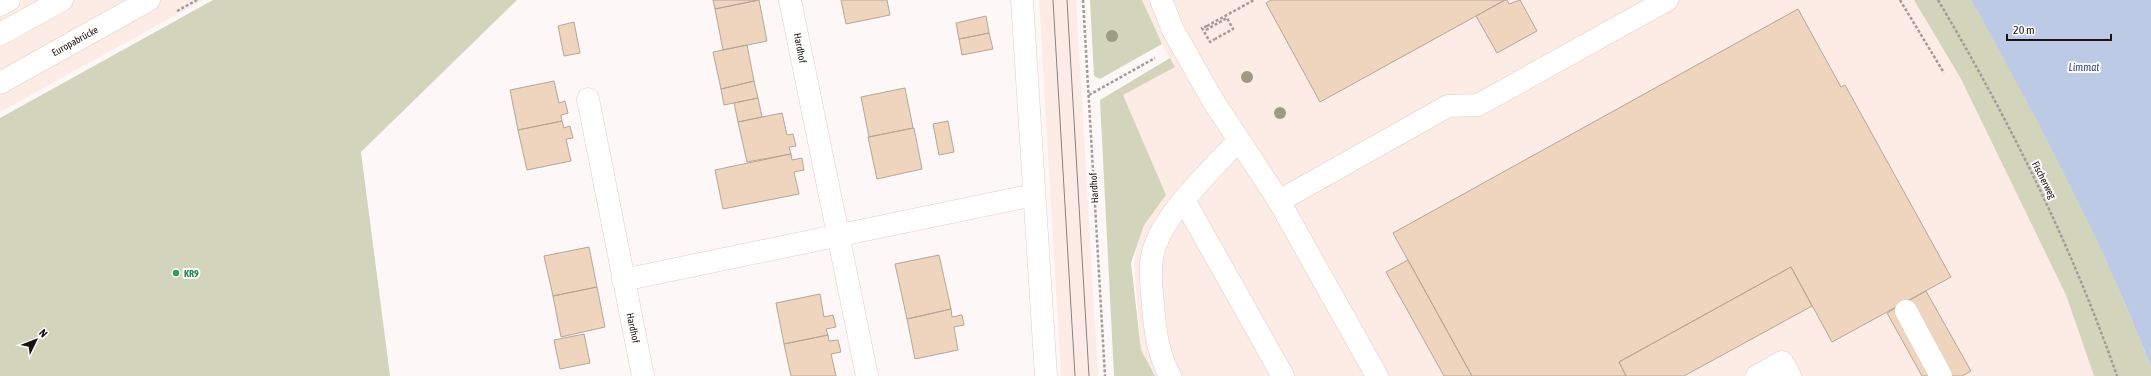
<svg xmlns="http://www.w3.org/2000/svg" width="2151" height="376" font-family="'Asap Condensed',sans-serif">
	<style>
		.built { fill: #fdece5 }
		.green { fill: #d2d4bb }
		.water { fill: #bccae6 }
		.building { fill: #efd5be; stroke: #b5a699 }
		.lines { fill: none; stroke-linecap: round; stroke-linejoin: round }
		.minor-casing { stroke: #e1cdc5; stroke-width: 23 }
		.major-casing { stroke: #e1cdc5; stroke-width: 23 }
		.path { stroke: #a19b99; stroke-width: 2.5; stroke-dasharray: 3 2; stroke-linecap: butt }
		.minor { stroke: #fff; stroke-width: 22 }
		.major { stroke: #fff; stroke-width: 22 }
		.tram { stroke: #888280; stroke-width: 1 }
		.path-bridge { stroke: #a19b99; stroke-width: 2.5; stroke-dasharray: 3 2; stroke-linecap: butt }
		.tree { fill: #9c9b7f }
		.leisure-dot { fill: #2e9e5b; stroke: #fff; stroke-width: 1.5 }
		.labels { text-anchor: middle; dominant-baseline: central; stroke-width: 4; stroke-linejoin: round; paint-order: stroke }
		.street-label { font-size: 10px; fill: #19120f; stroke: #fff }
		.leisure-label { font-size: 10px; font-weight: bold; fill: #27864d; stroke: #fff; text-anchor: start }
		.water-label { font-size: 11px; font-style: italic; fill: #34466f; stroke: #fff }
	</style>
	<rect width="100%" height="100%" fill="#fdf8f7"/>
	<path class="built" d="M22,0H203L0,112V12Z
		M1039,0H1076L1098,376H1061Z
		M1142,0H1914L1961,79L2066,295L2094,376H1155L1141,350L1134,264L1137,246L1144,225L1165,195L1122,95L1174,67L1145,11Z"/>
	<path class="green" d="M213,0H517L361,152L390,376H0V118Z
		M1090,0H1142L1162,44L1100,79L1094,76Z
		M1914,0H1971C2039,119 2101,239 2151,367V376H2094L2066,295L1961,79Z
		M1170,58L1175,67L1123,95L1166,195L1144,225L1131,263L1141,350L1155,376H1114L1100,100Z"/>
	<path class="water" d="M1971,0H2151V367C2101,239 2038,119 1971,0Z"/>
	<path class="building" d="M713,0H759L715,9Z
		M759,0L767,41L723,50L715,9Z
		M841,0H887L890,15L846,24Z
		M1271,0H1505L1320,102L1266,3Z
		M1505,0H1507L1509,4L1520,0L1537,31L1497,53L1476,16Z
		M1798,9L1841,87L1845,85L1951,277L1832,342L1791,267L1619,362L1626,376H1472L1393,233Z
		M986,16L989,33L959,39L956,23Z
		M574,22L580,53L564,56L558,26Z
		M989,33L993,49L962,55L959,39Z
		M747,45L754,81L721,89L713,52Z
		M554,81L559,103L565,101L568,113L561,115L562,121L518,130L510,90Z
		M754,81L758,98L724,105L721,89Z
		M905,88L913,128L869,137L861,97Z
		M758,98L762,117L738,122L734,103Z
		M782,113L787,135L793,134L796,146L789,147L791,154L747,162L738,122Z
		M562,121L564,128L570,126L573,138L566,139L571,161L527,170L518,130Z
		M948,121L954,152L939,155L933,124Z
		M914,128L922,169L877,179L868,137Z
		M791,154L792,160L802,158L804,170L794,172L799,194L723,209L715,170Z
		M589,247L597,287L553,296L544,256Z
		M939,255L951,309L907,319L895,264Z
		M1408,260L1472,376H1444L1386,272Z
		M1791,267L1812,306L1684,376H1626L1619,362Z
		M597,287L605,327L561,337L553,296Z
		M1926,291L1971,371L1962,376H1922L1887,313Z
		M820,294L824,317L833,315L836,327L826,329L828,335L784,344L776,303Z
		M951,309L952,317L962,315L964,325L954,327L958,350L915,359L907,319Z
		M584,334L590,363L560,369L554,340Z
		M828,335L829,341L838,340L841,352L831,354L836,376H791L784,344Z"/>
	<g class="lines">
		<g class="minor-casing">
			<path id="minor" d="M790,0L867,376
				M1022,0L1046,376
				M1161,0L1173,30L1212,99L1279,201L1377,376
				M0,5L9,0
				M588,99L643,376
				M1184,200L1283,376
				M1279,201L1448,106L1478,105L1667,0
				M623,280L1034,195
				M1906,311L1941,376
				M1170,376C1158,353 1155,331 1153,306C1152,290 1149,273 1152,257C1159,217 1211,171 1238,141
				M1757,376L1782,362L1790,376"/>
		</g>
		<g class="major-casing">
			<path id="major" d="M0,34L62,0
				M0,83L149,0"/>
		</g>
		<path class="path" d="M1083,0L1105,376
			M1900,0L1944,73
			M1938,0C2009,120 2071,244 2117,376
			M177,11L197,0
			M1207,26L1254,0
			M1206,30L1227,18L1233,29L1215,39
			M1089,95L1155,58"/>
		<use href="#minor" class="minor"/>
		<use href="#major" class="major"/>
		<path class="tram" d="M1053,0L1075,376
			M1067,0L1089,376"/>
		<path class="path-bridge" d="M1207,26L1202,28L1210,42L1215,39"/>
	</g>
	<g class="tree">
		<circle cx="1112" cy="36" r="6"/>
		<circle cx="1247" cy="77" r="6"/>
		<circle cx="1280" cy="113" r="6"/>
	</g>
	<circle class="leisure-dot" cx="176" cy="273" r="4"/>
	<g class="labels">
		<g class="street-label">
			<text transform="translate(75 41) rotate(-29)">Europabrücke</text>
			<text transform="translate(800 48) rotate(79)">Hardhof</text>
			<text transform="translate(2044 180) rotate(63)">Fischerweg</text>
			<text transform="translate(1094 188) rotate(-93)">Hardhof</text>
			<text transform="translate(633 328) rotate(78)">Hardhof</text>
		</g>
		<g class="leisure-label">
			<text x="184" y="273">KR9</text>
		</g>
		<g class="water-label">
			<text x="2084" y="67">Limmat</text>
		</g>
	</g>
	<g transform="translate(36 340) rotate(47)" stroke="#ffffff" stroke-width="3" paint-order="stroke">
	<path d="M0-3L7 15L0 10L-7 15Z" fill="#19120f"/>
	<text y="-6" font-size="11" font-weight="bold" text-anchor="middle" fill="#19120f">N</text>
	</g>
	<path d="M2007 34v6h104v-6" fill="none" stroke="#19120f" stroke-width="2"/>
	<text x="2013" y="34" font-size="12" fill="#19120f" stroke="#ffffff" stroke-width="3" paint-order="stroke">20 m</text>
</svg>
